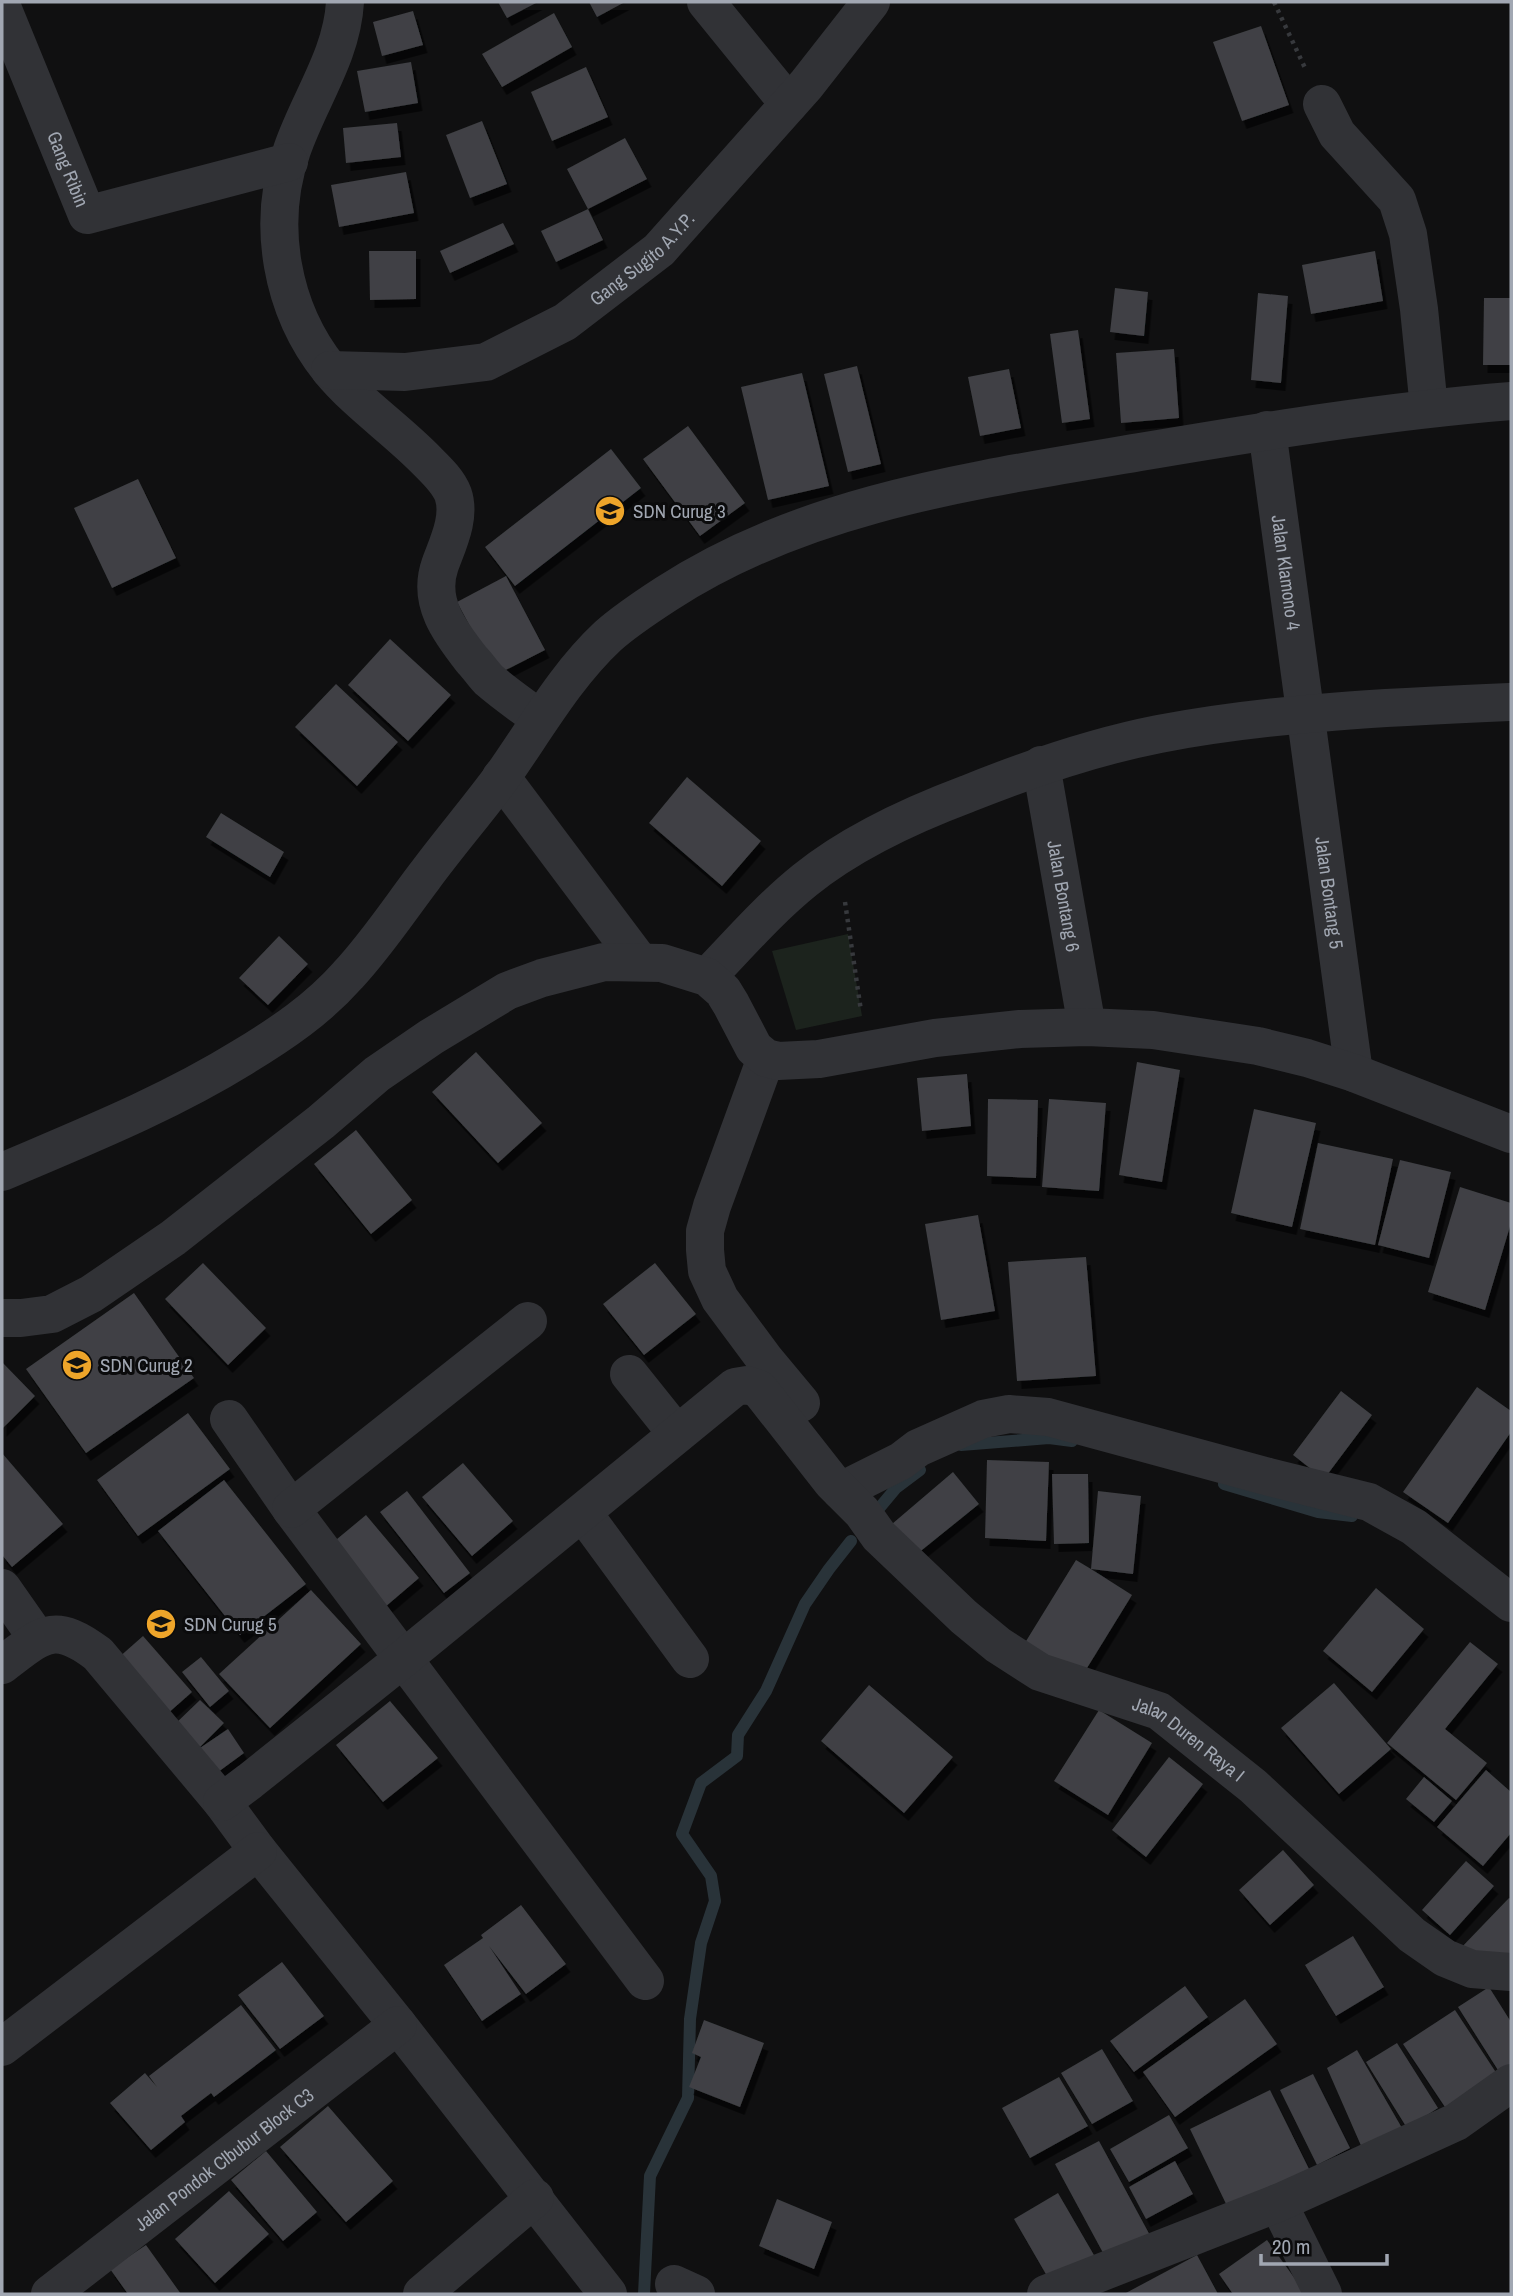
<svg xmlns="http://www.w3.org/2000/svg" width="1513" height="2296" font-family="'Archivo Narrow',sans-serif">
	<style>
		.green { fill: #1c231d }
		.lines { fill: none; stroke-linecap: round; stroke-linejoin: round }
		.stream { stroke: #293339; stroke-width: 12 }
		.building { fill: #3f4044; filter: url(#shadow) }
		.path { stroke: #37393d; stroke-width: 4.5; stroke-dasharray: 3.5 5; stroke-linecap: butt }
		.minor { stroke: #313236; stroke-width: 38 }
		.labels { text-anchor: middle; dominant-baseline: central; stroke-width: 6; stroke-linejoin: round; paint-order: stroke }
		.street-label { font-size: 19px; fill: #a1a7b2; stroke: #0b0b0c }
		.poi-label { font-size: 19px; fill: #a1a7b2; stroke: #0b0b0c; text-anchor: start }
	</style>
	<defs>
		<filter id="shadow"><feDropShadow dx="4.5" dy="8" stdDeviation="0" flood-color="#0009"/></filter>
	</defs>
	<rect width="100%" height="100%" fill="#101011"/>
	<path class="green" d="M848,934L862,1016L796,1030L772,951Z"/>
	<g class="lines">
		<path class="stream" d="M961,1445L1049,1438L1072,1441
			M1224,1484L1318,1512L1352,1516
			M871,1518L896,1488L920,1470
			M644,2294L650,2176L688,2098L690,2019L701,1943L715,1901L711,1876L682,1834L701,1783L737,1756L738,1735L766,1691L805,1604L829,1569L851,1541"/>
	</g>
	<path class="building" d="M498,2H538L507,18Z
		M589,2H625L597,17Z
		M413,11L423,45L382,56L373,22Z
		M554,13L572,47L502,87L482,54Z
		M1261,26L1289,105L1242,121L1213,42Z
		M411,62L418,103L365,112L357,71Z
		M586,67L608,117L552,141L531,92Z
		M482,121L507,184L470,198L446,135Z
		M397,123L401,157L346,163L343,128Z
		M625,138L647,179L588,209L603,240L556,262L541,231L588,209L567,169Z
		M406,172L414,213L339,227L331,185Z
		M503,223L514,244L450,273L440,251Z
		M369,251H416V299L370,300Z
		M1375,251L1383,301L1311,314L1302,265Z
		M1115,288L1148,292L1144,336L1110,332Z
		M1258,293L1288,296L1281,383L1251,380Z
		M1484,298H1511V365H1483Z
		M1078,330L1090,419L1062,423L1050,334Z
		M1174,349L1179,418L1121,423L1116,353Z
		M857,366L881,464L848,472L824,374Z
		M1009,369L1021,428L980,436L968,377Z
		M802,373L829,486L768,500L741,387Z
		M688,426L745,503L700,536L643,459Z
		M611,449L641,488L515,586L485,547Z
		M138,479L176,558L112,588L74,508Z
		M506,576L545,650L496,675L457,602Z
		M390,639L451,695L408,741L348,685Z
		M336,684L398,742L357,786L295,727Z
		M687,777L761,841L722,886L649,823Z
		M221,813L284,852L270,877L206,837Z
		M279,936L308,964L268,1005L239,978Z
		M476,1052L542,1123L498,1163L432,1092Z
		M1137,1062L1180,1070L1162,1182L1119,1175Z
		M967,1074L971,1126L922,1131L917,1078Z
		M988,1099L1038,1100L1036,1178L987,1176Z
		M1049,1099L1106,1103L1099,1191L1042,1187Z
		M1254,1109L1316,1123L1292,1227L1231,1213Z
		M356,1130L412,1200L371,1234L314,1164Z
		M1318,1143L1393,1159L1375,1245L1300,1229Z
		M1400,1160L1451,1172L1429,1258L1378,1245Z
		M1460,1187L1511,1203V1223L1485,1310L1428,1292Z
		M978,1215L995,1311L941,1320L925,1224Z
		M1086,1257L1096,1376L1017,1381L1008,1262Z
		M203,1263L266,1328L228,1365L165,1299Z
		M655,1263L696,1314L644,1355L603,1304Z
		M134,1293L194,1378L86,1453L26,1369Z
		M2,1362L35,1396L2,1429Z
		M1477,1387L1511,1411V1432L1448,1523L1403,1492Z
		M1341,1391L1372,1415L1324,1479L1293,1455Z
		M188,1413L230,1469L138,1536L97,1480Z
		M2,1453L63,1524L12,1567L2,1555Z
		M987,1460L1049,1462L1046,1541L985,1538Z
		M463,1463L513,1521L472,1556L422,1497Z
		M953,1472L979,1504L917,1554L892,1524Z
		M1052,1474H1088L1089,1543L1054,1544Z
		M224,1480L306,1584L240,1635L158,1531Z
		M407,1491L470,1573L444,1593L380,1512Z
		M1098,1491L1141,1496L1133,1574L1091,1569L1132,1595L1079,1681L1023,1646L1076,1560L1091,1569Z
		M366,1515L419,1578L378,1613L325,1549Z
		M1376,1588L1424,1629L1372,1692L1323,1651Z
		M311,1590L361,1644L270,1728L219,1674Z
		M143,1636L192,1692L166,1715L117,1659Z
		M1470,1642L1498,1664L1445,1729L1487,1763L1456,1800L1387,1743Z
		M201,1657L229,1691L210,1707L182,1672Z
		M1334,1683L1391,1749L1339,1794L1281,1728Z
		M869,1685L953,1757L904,1813L821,1741Z
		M200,1700L224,1723L197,1750L228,1729L244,1753L214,1775L173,1726Z
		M390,1701L438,1758L383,1802L336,1745Z
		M1099,1710L1152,1743L1108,1815L1054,1781Z
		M1169,1757L1203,1784L1146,1857L1112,1830Z
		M1486,1770L1511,1792V1833L1483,1866L1437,1827Z
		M1424,1777L1452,1801L1434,1822L1406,1799Z
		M1283,1850L1314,1885L1270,1925L1239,1890Z
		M1466,1861L1494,1886L1450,1935L1422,1910Z
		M1509,1898L1511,1899V1966L1458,1951Z
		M521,1905L566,1964L526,1994L489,1946L521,1994L482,2021L444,1965L483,1938L481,1935Z
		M1353,1936L1384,1987L1336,2016L1305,1965Z
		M282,1962L324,2016L280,2049L238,1995Z
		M1185,1986L1208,2017L1134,2072L1110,2041Z
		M1489,1987L1511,2022V2073L1503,2078L1458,2007Z
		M1245,1999L1277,2044L1175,2117L1143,2072Z
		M241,2005L276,2050L214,2097L211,2093L181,2116L185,2122L151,2150L110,2103L145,2073L157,2087L149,2076Z
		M1455,2010L1497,2074L1445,2107L1403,2044Z
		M704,2020L764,2043L740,2107L689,2087L701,2057L692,2053Z
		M1397,2043L1438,2108L1407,2128L1366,2062Z
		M1102,2049L1133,2101L1092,2124L1061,2073Z
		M1357,2050L1406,2135L1366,2157L1327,2068Z
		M1313,2074L1350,2148L1317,2165L1280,2090Z
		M1059,2077L1088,2126L1030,2158L1002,2108Z
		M1270,2090L1309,2169L1228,2208L1190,2129Z
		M328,2106L393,2181L346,2222L280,2147Z
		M1169,2115L1188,2148L1129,2182L1110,2149Z
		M1099,2141L1152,2239L1108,2262L1055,2164Z
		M266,2151L317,2212L283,2241L231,2180Z
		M1175,2161L1193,2194L1146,2219L1129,2187Z
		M229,2191L269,2234L215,2283L175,2239Z
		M1058,2193L1098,2262L1054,2288L1014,2219Z
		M777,2199L832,2222L814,2269L759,2246Z
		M1267,2240L1306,2294H1233L1219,2274Z
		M146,2245L181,2294H128L110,2269Z
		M1197,2255L1218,2294H1124Z"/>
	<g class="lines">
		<path class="path" d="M1274,2L1305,68
			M845,902L861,1011"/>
		<g class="minor">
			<path d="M345,2C342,56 309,100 292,150C266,224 281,309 330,370C358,404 396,429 427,461C436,470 448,481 453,494C461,517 448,543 440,565C427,602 450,632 472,660C478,666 483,674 489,680C505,694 523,706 540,719"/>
			<path d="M706,2L789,104"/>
			<path id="s1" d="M2,7L87,215L289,162"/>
			<path d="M1322,104L1337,134L1397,200L1408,234L1419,309L1429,408"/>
			<path id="s2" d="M330,370L405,372L486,362L565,322L659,250L806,85L871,2"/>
			<path id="s3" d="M1267,430L1354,1073"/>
			<path id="s4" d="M1041,765L1087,1027"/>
			<path d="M501,777L639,961"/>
			<path d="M707,977C739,944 769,909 805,880C852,842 911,815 967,794C1029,769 1093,747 1159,734C1275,712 1394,707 1511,702"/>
			<path d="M766,1058L712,1206L705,1231V1250L707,1271L720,1299L766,1361L801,1403"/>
			<path d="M2,1172C84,1137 167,1104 243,1057C281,1034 318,1009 348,975C376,945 399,910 424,877C449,843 476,812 501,778C535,730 565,676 608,636C626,620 646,607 666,594C807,502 977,480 1140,452C1264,431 1387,411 1511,401"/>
			<path d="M2,1318H21L52,1314L91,1294L173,1238L321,1122L377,1074L431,1037L507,991L542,978L604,962L662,963L707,977L723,991L731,1004L754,1048L766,1058L778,1061L819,1059L935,1038L1020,1029L1087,1027L1153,1030L1258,1046L1307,1058L1354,1073L1511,1134"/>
			<path d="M629,1374L677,1434"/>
			<path d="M229,1419L291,1509L645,1981"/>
			<path d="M841,1491L901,1461L918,1448L983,1419L1009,1414L1048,1417L1269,1477L1369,1502L1414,1527L1511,1603"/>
			<path d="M291,1509L528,1321"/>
			<path d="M583,1513L690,1659"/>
			<path d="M2,1588L37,1638"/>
			<path d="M2,1665C42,1635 53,1620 98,1654L222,1802L258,1851L398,2025L608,2294"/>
			<path id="s5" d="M222,1802L250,1781L404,1658L735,1387L747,1385L759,1389L832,1482L862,1512L879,1536L964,1617L998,1645L1040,1672L1159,1711L1253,1786L1412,1935L1445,1958L1472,1969L1511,1972"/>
			<path d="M2,2047L258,1851"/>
			<path d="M1278,2203L1323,2294"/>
			<path d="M674,2284L696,2294"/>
			<path id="s6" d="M50,2294L398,2025"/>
			<path d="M422,2294L535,2198"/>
			<path d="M1046,2294L1278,2203L1340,2175L1456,2122L1511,2083"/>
		</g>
	</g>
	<defs>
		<g id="school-disc" transform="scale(1.575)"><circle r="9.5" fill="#eea52a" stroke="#0b0b0c"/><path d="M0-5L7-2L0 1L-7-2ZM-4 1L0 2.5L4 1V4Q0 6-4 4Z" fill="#111"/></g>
	</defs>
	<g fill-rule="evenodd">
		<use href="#school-disc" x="610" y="511"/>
		<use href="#school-disc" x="77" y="1365"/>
		<use href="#school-disc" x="161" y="1624"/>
	</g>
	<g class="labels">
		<g class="street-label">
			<text stroke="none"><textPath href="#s1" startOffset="175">Gang Ribin</textPath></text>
			<text stroke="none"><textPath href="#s2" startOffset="345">Gang Sugito A.Y.P.</textPath></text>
			<text stroke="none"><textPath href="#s3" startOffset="144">Jalan Klamono 4</textPath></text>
			<text stroke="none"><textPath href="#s3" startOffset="467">Jalan Bontang 5</textPath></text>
			<text stroke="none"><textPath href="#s4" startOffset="133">Jalan Bontang 6</textPath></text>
			<text stroke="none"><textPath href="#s5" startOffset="1251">Jalan Duren Raya I</textPath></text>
			<text stroke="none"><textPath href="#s6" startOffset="220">Jalan Pondok Clbubur Block C3</textPath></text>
		</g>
		<g class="poi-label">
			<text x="633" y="511">SDN Curug 3</text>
			<text x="100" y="1365">SDN Curug 2</text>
			<text x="184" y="1624">SDN Curug 5</text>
		</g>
	</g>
	<rect width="1513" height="2296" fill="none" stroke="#a1a7b2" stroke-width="7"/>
	<path d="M1261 2254v10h126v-10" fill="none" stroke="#a1a7b2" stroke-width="3.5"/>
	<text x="1272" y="2254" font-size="21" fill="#a1a7b2" stroke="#0b0b0c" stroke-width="5" paint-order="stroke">20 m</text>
</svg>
